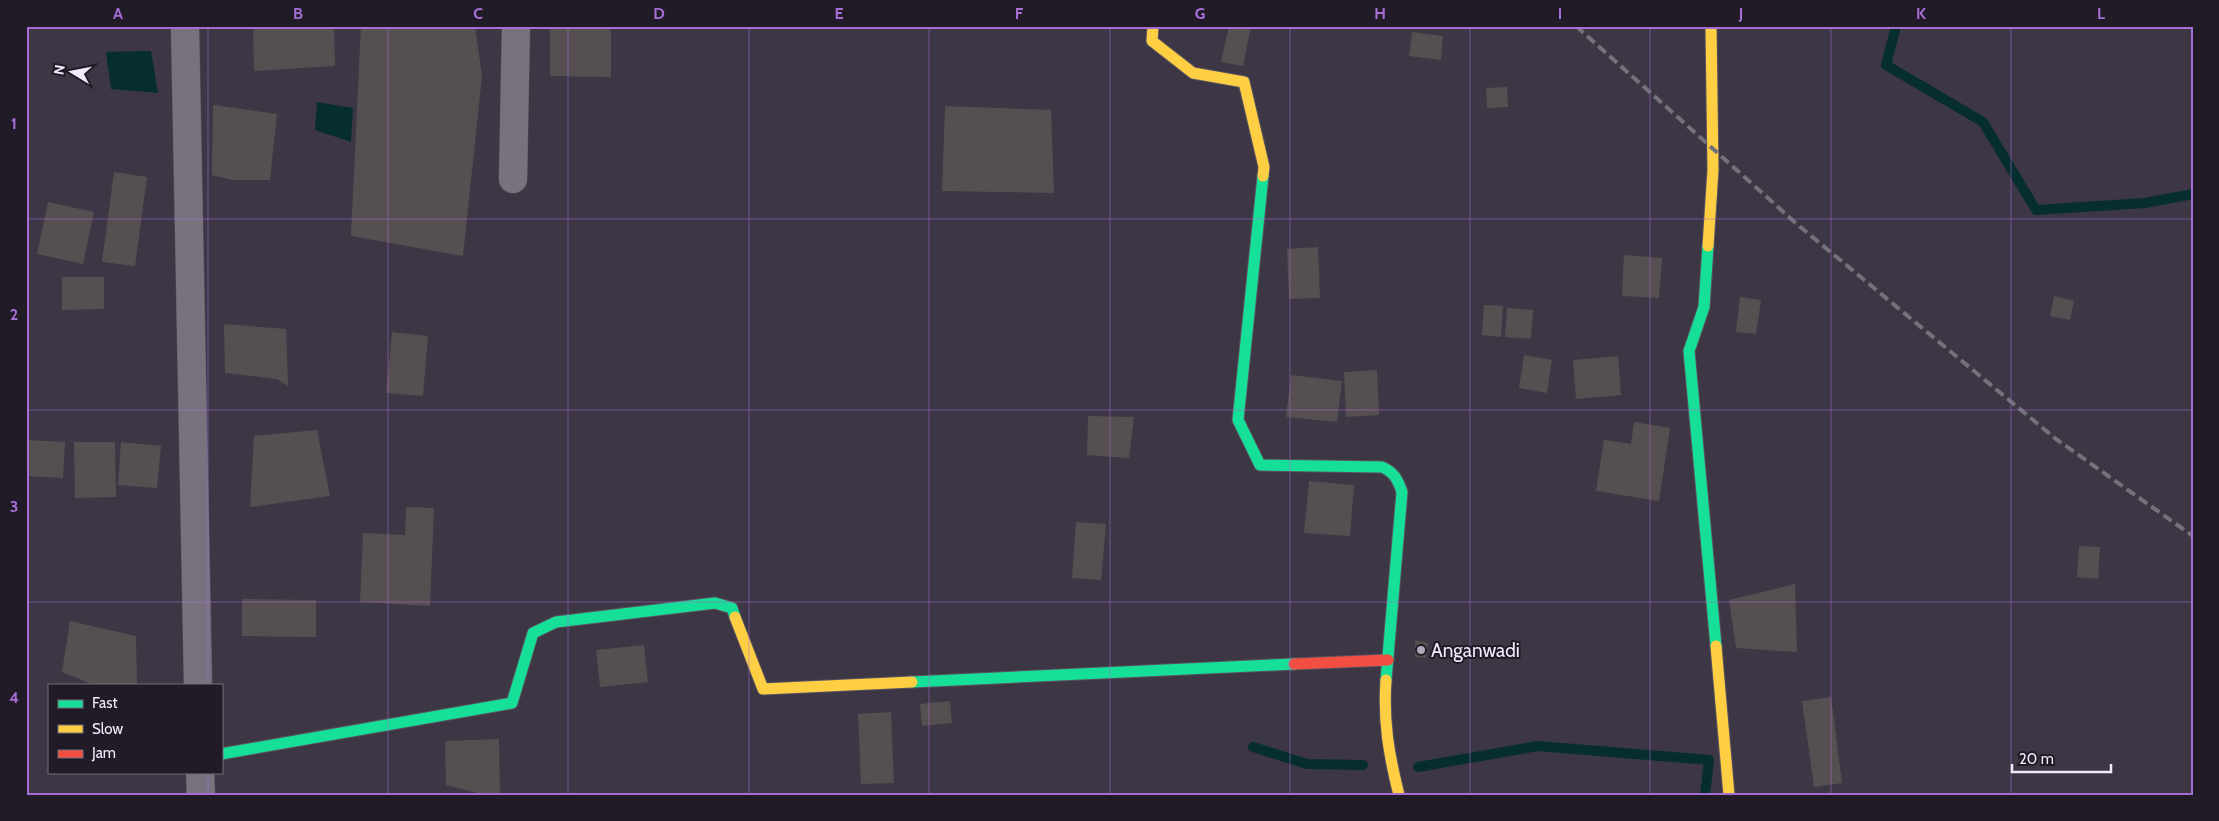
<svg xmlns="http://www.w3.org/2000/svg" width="2219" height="821" font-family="Cabin,sans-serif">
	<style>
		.water { fill: #062e30 }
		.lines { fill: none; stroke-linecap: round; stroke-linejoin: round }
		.stream { stroke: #062e30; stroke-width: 10 }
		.building { fill: #564f51 }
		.street-casing { stroke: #5a5361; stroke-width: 29 }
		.fast-casing { stroke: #5a5361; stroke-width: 13 }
		.slow-casing { stroke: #5a5361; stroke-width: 13 }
		.jam-casing { stroke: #5a5361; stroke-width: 13 }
		.street { stroke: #77727d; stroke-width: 28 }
		.fast { stroke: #16e098; stroke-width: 11 }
		.slow { stroke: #ffcf43; stroke-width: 11 }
		.jam { stroke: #f24e42; stroke-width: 11 }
		.rail { stroke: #75717c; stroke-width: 4; stroke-dasharray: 10 5; stroke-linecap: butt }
		.grid { fill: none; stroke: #a56ed4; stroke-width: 1; stroke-opacity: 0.55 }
		.poi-dot { fill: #b3abbc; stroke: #211b27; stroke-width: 2 }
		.labels { text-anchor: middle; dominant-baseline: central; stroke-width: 4; stroke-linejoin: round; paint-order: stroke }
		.poi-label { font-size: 19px; fill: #f2eafc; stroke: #211b27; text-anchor: start }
		.neatline { fill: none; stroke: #a56ed4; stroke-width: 2 }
		.grid-label { font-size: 16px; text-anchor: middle; font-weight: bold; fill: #a56ed4 }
	</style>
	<rect width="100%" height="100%" fill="#3d3645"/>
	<path class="water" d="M151,51L158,93L111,89L106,52Z
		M317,102L353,108L351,142L315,130Z"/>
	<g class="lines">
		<path class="stream" d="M1896,26L1886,65L1983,122L2036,210L2145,203L2193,194
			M1253,747L1307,764L1363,765
			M1418,767L1538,746L1709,760L1705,795"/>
	</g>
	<path class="building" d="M253,26H334L335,66L254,71Z
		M361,26H475L482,76L463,256L351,236Z
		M550,26L611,27V77L550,76Z
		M1229,26H1251L1243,66L1221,62Z
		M1412,32L1443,36L1441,60L1409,56Z
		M1507,87L1508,107L1487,108L1486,88Z
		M213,105L277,114L270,180H232L212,175Z
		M945,106L1051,110L1054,193L942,191Z
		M114,172L147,177L135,266L102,262Z
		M48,202L94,212L83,264L37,254Z
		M1318,247L1320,298L1289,299L1287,249Z
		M1624,255L1662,258L1659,298L1622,296Z
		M62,277H104V309L62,310Z
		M2054,296L2074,301L2070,320L2050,316Z
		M1740,297L1761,300L1756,334L1736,332Z
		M1484,305L1503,306L1501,337L1482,335Z
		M1507,308L1533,310L1531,339L1505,337Z
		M224,324L286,329L288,386L277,379L225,373Z
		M392,332L428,336L423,396L386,393Z
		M1524,355L1552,360L1547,393L1519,388Z
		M1618,356L1621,395L1576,399L1573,360Z
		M1377,370L1379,415L1346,417L1344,372Z
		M1291,375L1342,381L1337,422L1286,417Z
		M1088,416L1134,417L1129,458L1087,455Z
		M1634,422L1670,428L1659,501L1596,491L1604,440L1631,444Z
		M317,430L330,496L250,507L254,436Z
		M26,440L65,442L63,478L26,476Z
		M74,442H115L116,497L75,498Z
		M121,442L161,446L157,488L118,485Z
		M1309,481L1354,485L1350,536L1304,533Z
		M406,507L434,508L430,606L360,602L363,533L405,535Z
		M1076,522L1106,524L1101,580L1072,578Z
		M2079,546L2100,547L2098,579L2077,577Z
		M1795,584L1797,652L1736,648L1729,600Z
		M242,599L316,600V637L242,636Z
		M70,621L136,636L137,685H94L62,672Z
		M1415,640L1428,643L1426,658L1415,657Z
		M644,645L648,682L600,687L596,650Z
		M1831,697L1842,783L1814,787L1802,701Z
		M950,701L952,723L922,726L920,704Z
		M891,712L894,783L861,784L858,714Z
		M499,739L500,795H485L446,785L445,741Z"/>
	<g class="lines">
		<g class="street-casing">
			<path id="street" d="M185,26L198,685
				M513,179L516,26
				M200,772L201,795"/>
		</g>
		<g class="fast-casing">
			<path id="fast" d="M1263,176L1238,420L1260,465L1382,467C1394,472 1398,480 1402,492L1386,680
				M1708,246L1704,307L1689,351L1716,646
				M912,682L1294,664
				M221,754L512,703L533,633L556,622L715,603L732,608L735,617"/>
		</g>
		<g class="slow-casing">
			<path id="slow" d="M1153,26L1152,41L1193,73L1244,82L1264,167L1263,176
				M1708,246L1713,170L1711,26
				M735,617L763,689L912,682
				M1716,646L1729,795
				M1386,680C1383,722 1389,755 1399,795"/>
		</g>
		<g class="jam-casing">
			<path id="jam" d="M1294,664L1388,660"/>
		</g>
		<use href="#street" class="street"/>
		<use href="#fast" class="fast"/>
		<use href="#slow" class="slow"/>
		<use href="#jam" class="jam"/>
		<path class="rail" d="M1576,26L1798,225L2056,439L2193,536"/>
	</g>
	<path class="grid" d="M208,26V685M388,26V795M568,26V795M749,26V795M929,26V795M1110,26V795M1290,26V795M1470,26V795M1650,26V795M1831,26V795M2011,26V795M26,219H2193M26,410H2193M26,602H2193M208,772V795"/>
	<circle class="poi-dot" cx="1421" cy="650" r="5"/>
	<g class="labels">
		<g class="poi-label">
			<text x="1431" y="650">Anganwadi</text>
		</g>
	</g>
	<rect width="2219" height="821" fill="none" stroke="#211b27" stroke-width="55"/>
	<rect x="48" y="684" width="175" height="90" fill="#211b27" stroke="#756e7c"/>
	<rect x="58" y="700" width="25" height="8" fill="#16e098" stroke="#756e7c"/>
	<text x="92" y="708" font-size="15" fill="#f2eafc">Fast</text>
	<rect x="58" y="725" width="25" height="8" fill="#ffcf43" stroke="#756e7c"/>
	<text x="92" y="734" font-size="15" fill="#f2eafc">Slow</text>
	<rect x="58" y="750" width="25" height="8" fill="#f24e42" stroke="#756e7c"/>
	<text x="92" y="758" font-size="15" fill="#f2eafc">Jam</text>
	<g transform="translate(72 72) rotate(280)" stroke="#211b27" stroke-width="4" paint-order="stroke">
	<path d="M0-4L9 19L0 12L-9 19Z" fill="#f2eafc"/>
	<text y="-8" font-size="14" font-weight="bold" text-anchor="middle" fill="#f2eafc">N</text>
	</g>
	<path d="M2012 764v8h99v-8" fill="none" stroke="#f2eafc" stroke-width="2.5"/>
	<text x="2019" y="764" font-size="15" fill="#f2eafc" stroke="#211b27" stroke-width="4" paint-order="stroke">20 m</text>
	<rect x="28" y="28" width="2164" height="766" class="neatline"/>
	<g class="grid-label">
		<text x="118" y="19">A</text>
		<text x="298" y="19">B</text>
		<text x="478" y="19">C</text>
		<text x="659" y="19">D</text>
		<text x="839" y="19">E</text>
		<text x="1019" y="19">F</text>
		<text x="1200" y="19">G</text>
		<text x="1380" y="19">H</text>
		<text x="1560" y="19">I</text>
		<text x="1741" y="19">J</text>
		<text x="1921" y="19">K</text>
		<text x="2101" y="19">L</text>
		<text x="14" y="129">1</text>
		<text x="14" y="320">2</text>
		<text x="14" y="512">3</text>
		<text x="14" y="703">4</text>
	</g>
</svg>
